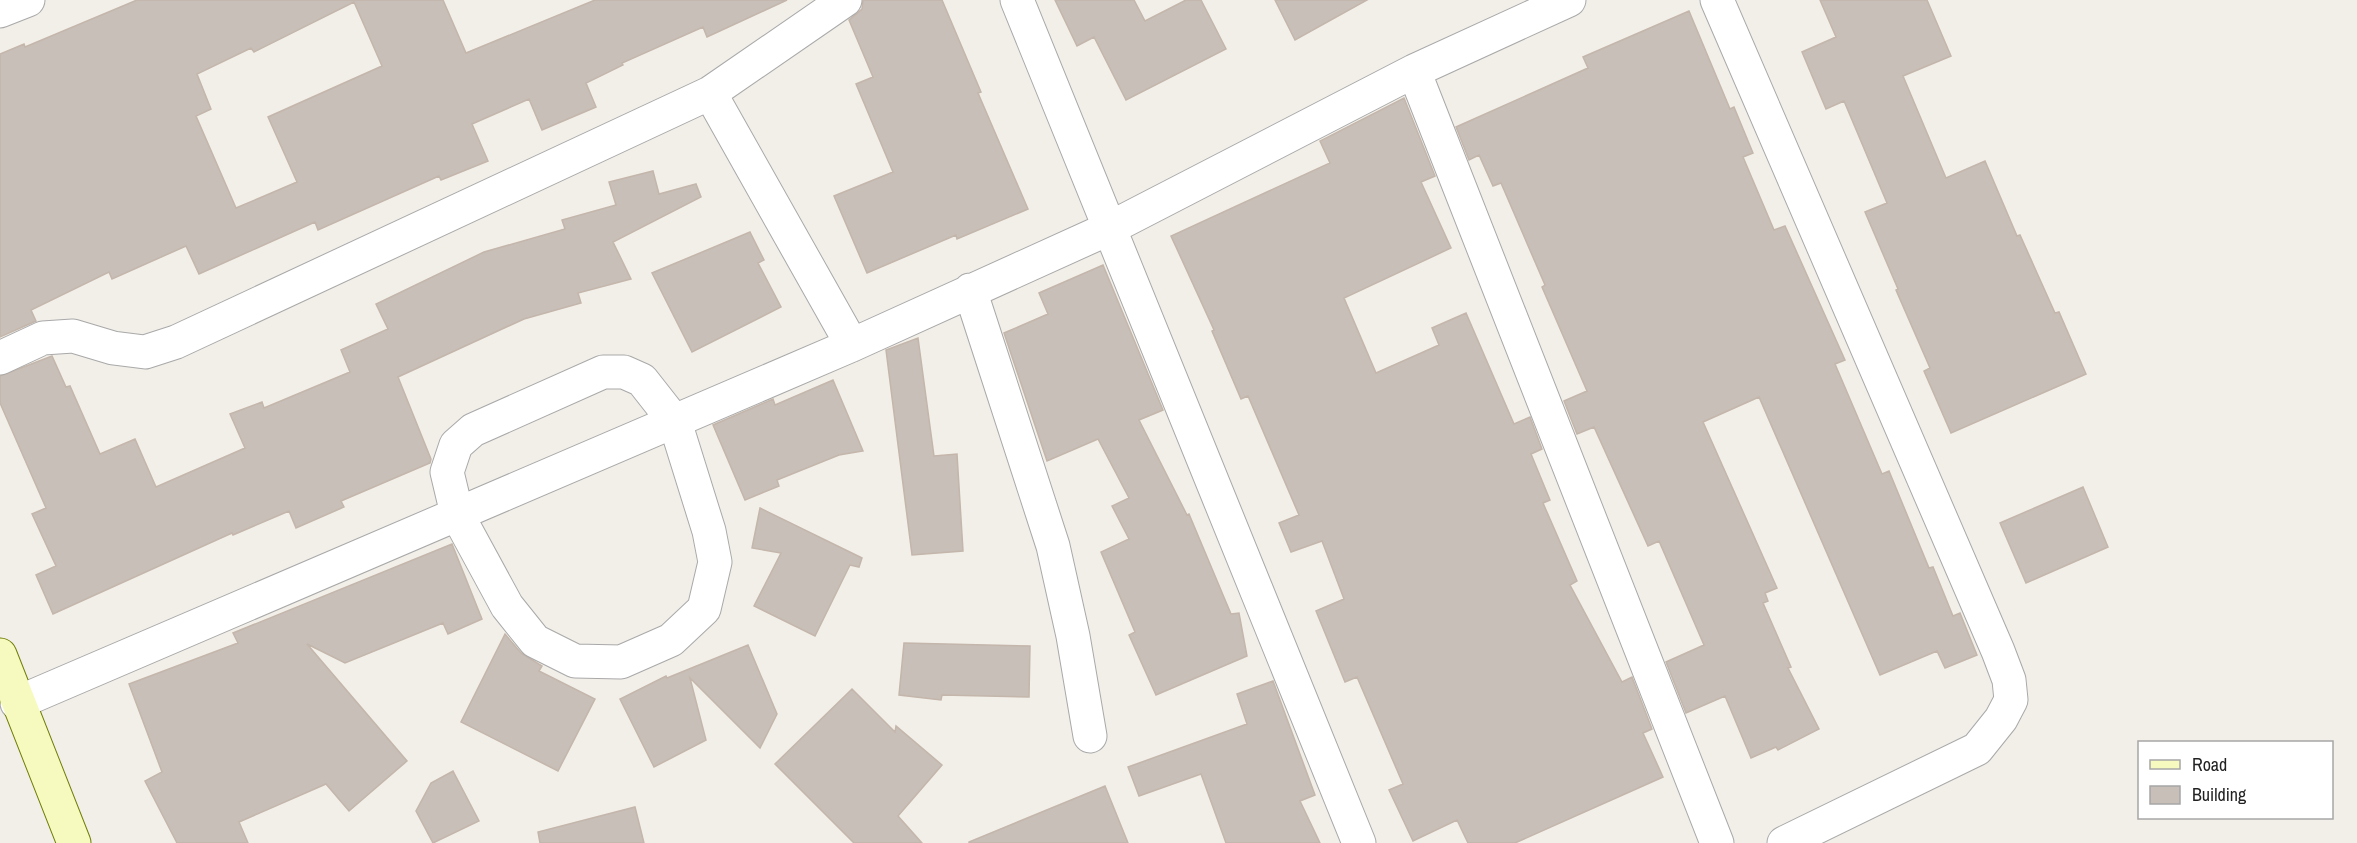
<svg xmlns="http://www.w3.org/2000/svg" width="2357" height="843" font-family="'Archivo Narrow',sans-serif">
	<style>
		.building { fill: #c7bfb8; stroke: #c4b6ab; stroke-width: 1.5; fill-rule: evenodd }
		.lines { fill: none; stroke-linecap: round; stroke-linejoin: round }
		.street-casing { stroke: #a9a9a9; stroke-width: 35 }
		.secondary-casing { stroke: #707d05; stroke-width: 35 }
		.street { stroke: #fff; stroke-width: 33 }
		.secondary { stroke: #f7fabf; stroke-width: 33 }
	</style>
	<rect width="100%" height="100%" fill="#f2efe9"/>
	<path class="building" d="M137,0H443L466,53L595,0H787L707,37L703,27L622,63L623,65L586,83L596,107L542,130L529,99L472,124L488,161L441,180L439,176L318,230L315,222L199,274L186,246L112,279L109,272L31,310L36,321L0,337V54L24,44L25,47ZM354,2L382,66L268,117L297,182L236,208L196,116L211,109L197,74L251,48L254,52Z
		M863,0H942L981,92L978,93L1028,209L957,239L956,235L867,273L834,196L893,172L856,84L873,77L849,20L862,9Z
		M1055,0H1134L1145,21L1186,0H1201L1226,49L1126,100L1094,37L1077,46Z
		M1275,0H1367L1295,40Z
		M1820,0H1927L1951,56L1903,76L1946,178L1985,161L2017,236L2020,235L2055,313L2059,312L2086,374L1951,433L1924,371L1930,368L1896,290L1898,289L1865,212L1887,203L1844,101L1826,109L1802,52L1836,37Z
		M1689,11L1730,109L1734,107L1753,153L1743,157L1774,230L1785,226L1845,360L1835,364L1882,474L1889,471L1929,568L1933,567L1953,616L1960,613L1977,655L1945,668L1937,651L1880,675L1759,397L1703,422L1777,588L1765,593L1768,601L1763,603L1791,667L1788,668L1819,729L1778,750L1776,747L1751,758L1725,696L1686,713L1666,662L1704,645L1659,541L1648,546L1594,427L1577,434L1564,401L1587,391L1542,287L1545,285L1501,183L1493,186L1479,155L1469,160L1456,127L1588,68L1583,57Z
		M1404,98L1435,176L1421,182L1451,248L1344,298L1376,373L1439,345L1432,328L1466,313L1514,424L1530,417L1542,449L1531,454L1550,500L1543,503L1577,581L1570,585L1622,682L1632,677L1652,729L1643,733L1663,777L1515,843H1468L1457,820L1413,841L1389,790L1403,784L1357,677L1345,682L1316,611L1344,599L1322,541L1291,552L1279,523L1299,515L1248,396L1241,399L1212,331L1214,330L1171,236L1330,163L1320,141Z
		M653,171L659,194L696,184L701,197L613,242L631,279L578,293L581,303L524,319L398,377L431,459L430,463L341,501L344,507L296,528L289,511L233,535L232,533L53,614L36,575L56,566L32,514L46,508L0,403V376L52,356L66,387L70,386L100,454L135,439L156,487L245,448L230,414L262,402L264,408L350,372L341,350L388,329L376,304L484,252L565,229L562,220L616,205L609,182Z
		M750,232L764,260L758,263L781,307L692,352L652,273Z
		M1103,265L1163,410L1139,420L1187,515L1189,514L1231,614L1239,613L1247,656L1156,695L1129,635L1135,632L1101,552L1129,539L1112,506L1129,498L1098,439L1047,461L1004,333L1048,314L1039,293Z
		M918,338L934,456L957,454L963,551L912,555L886,350Z
		M833,380L863,451L839,455L777,480L779,486L745,500L713,425L773,399L775,405Z
		M2083,487L2108,547L2026,583L2000,523Z
		M760,508L862,558L859,567L850,565L815,636L754,606L781,553L752,548Z
		M452,544L482,619L448,634L443,623L345,663L307,644L407,761L349,811L326,784L239,822L248,843H177L145,781L162,772L129,684L238,643L233,633Z
		M505,634L521,653L542,666L539,671L595,699L558,771L461,722Z
		M904,643L1030,646L1029,697L942,695L941,700L899,695Z
		M748,645L777,714L760,748L690,678L706,740L654,767L620,699L666,676L667,678Z
		M1273,681L1315,795L1300,801L1320,843H1226L1201,774L1139,796L1128,767L1247,724L1237,694Z
		M852,689L895,732L896,726L942,765L898,816L922,843H854L775,764Z
		M453,771L479,821L433,843L416,811L431,783Z
		M1105,786L1128,843H969V842Z
		M635,807L644,843H540L538,832Z"/>
	<g class="lines">
		<g class="street-casing">
			<path id="street" d="M1017,0L1359,843
				M1717,0L1998,651L2009,680L2011,700L2001,719L1977,749L1784,843
				M0,11L28,0
				M1414,71L1717,843
				M710,93L852,345
				M970,290L1053,546L1073,636L1090,736
				M0,358L43,338L73,336L113,348L145,352L176,342L710,93L845,0
				M603,372H624L642,380L675,422L709,531L715,562L704,609L671,640L621,662L575,661L535,641L507,606L457,514L447,472L456,445L473,430Z
				M17,703L852,345L1110,228L1414,71L1569,0"/>
		</g>
		<g class="secondary-casing">
			<path id="secondary" d="M0,655L74,843"/>
		</g>
		<use href="#street" class="street"/>
		<use href="#secondary" class="secondary"/>
	</g>
	<rect x="2138" y="741" width="195" height="78" fill="#ffffff" stroke="#a7a7a7" stroke-width="1.5"/>
	<rect x="2150" y="760" width="30" height="9" fill="#f7fabf" stroke="#a7a7a7" stroke-width="1.5"/>
	<text x="2192" y="771" font-size="18" fill="#222222">Road</text>
	<rect x="2150" y="786" width="30" height="18" fill="#c7bfb8" stroke="#a7a7a7" stroke-width="1.5"/>
	<text x="2192" y="801" font-size="18" fill="#222222">Building</text>
</svg>
